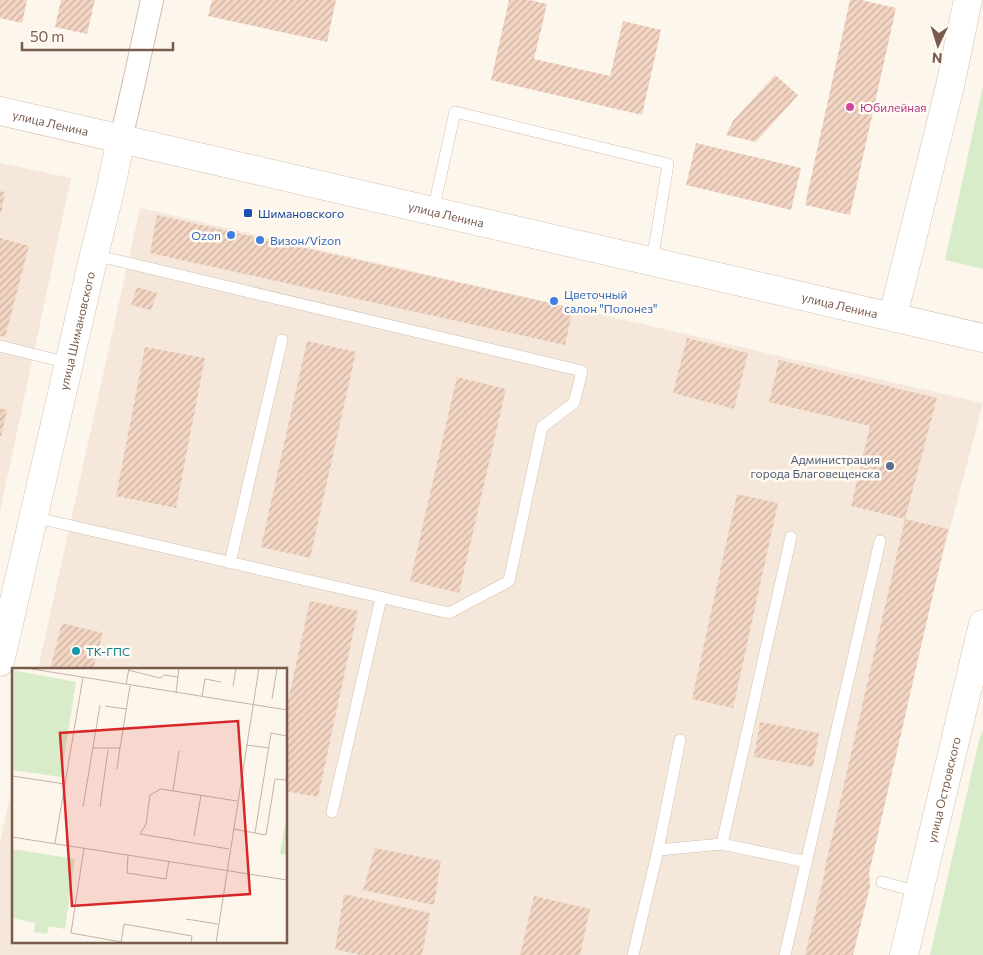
<svg xmlns="http://www.w3.org/2000/svg" width="983" height="955" font-family="Commissioner,sans-serif">
	<style>
		.residential { fill: #f5e8da }
		.green { fill: #d8ecc9 }
		.building { fill: url(#building-hatch) }
		.lines { fill: none; stroke-linecap: round; stroke-linejoin: round }
		.lane-casing { stroke: #d1beb0; stroke-width: 12 }
		.street-casing { stroke: #d1beb0; stroke-width: 24 }
		.secondary-casing { stroke: #d6c0b0; stroke-width: 29 }
		.lane { stroke: #fff; stroke-width: 11 }
		.street { stroke: #fff; stroke-width: 22 }
		.secondary { stroke: #fff; stroke-width: 28 }
		.hotel-dot { fill: #d1479c; stroke: #fffaf3; stroke-width: 2 }
		.transit-dot { fill: #1a4fb4; stroke: #fffaf3; stroke-width: 2 }
		.shop-dot { fill: #3f7fe0; stroke: #fffaf3; stroke-width: 2 }
		.service-dot { fill: #5c6f8a; stroke: #fffaf3; stroke-width: 2 }
		.culture-dot { fill: #0f9aa8; stroke: #fffaf3; stroke-width: 2 }
		.labels { text-anchor: middle; dominant-baseline: central; stroke-width: 5; stroke-linejoin: round; paint-order: stroke }
		.hotel-label { font-size: 12px; fill: #b23c85; stroke: #fffaf3; text-anchor: start }
		.street-label { font-size: 12px; fill: #7a5c4d; stroke: #fffaf3 }
		.transit-label { font-size: 12px; fill: #164399; stroke: #fffaf3; text-anchor: start }
		.shop-label { font-size: 12px; fill: #366cbe; stroke: #fffaf3; text-anchor: start }
		.service-label { font-size: 12px; fill: #4e5e75; stroke: #fffaf3; text-anchor: end }
		.culture-label { font-size: 12px; fill: #0d838f; stroke: #fffaf3; text-anchor: start }
		.inset-road { fill: none; stroke: #c5b3a7; stroke-width: 1 }
		.view { fill: #d62828; fill-opacity: 0.15; stroke: #d62828; stroke-width: 2.5 }
		.inset-edge { fill: none; stroke: #7a5c4d; stroke-width: 2.5 }
	</style>
	<defs>
		<pattern id="building-hatch" width="6" height="6" patternUnits="userSpaceOnUse" patternTransform="scale(1.25)"><rect width="6" height="6" fill="#f3d5c3"/><path d="M-1 1l2-2M0 6l6-6M5 7l2-2" fill="none" stroke="#cab0a1"/></pattern>
	</defs>
	<rect width="100%" height="100%" fill="#fdf6ec"/>
	<path class="residential" d="M0,163L71,178L0,512Z
		M140,208L983,403L838,955H0V841L14,779V941H286V669H38Z"/>
	<path class="green" d="M983,86V269L945,260Z
		M983,731V955H930L980,736Z"/>
	<path class="building" d="M0,0H27L22,23L0,18Z
		M61,0H95L87,34L55,27Z
		M212,0H336L327,42L208,16Z
		M509,0H529L547,4L534,59L610,76L623,21L661,30L642,115L491,80Z
		M850,0H861L896,8L850,215L805,205Z
		M775,75L798,95L756,142L726,135L733,121Z
		M696,143L801,168L791,210L686,185Z
		M0,191L5,192L1,214H0Z
		M157,215L573,308L565,345L150,253Z
		M0,238L29,246L5,337L0,336Z
		M137,287L157,293L151,310L131,305Z
		M687,338L748,353L734,409L673,393Z
		M307,341L356,352L310,558L261,547Z
		M145,347L205,358L176,508L116,496Z
		M779,360L937,398L905,519L851,506L870,426L769,402Z
		M457,377L506,389L459,593L410,581Z
		M0,408L7,410L1,437H0Z
		M737,494L778,503L733,708L692,699Z
		M905,519L948,529L869,873L870,887L853,955H805L824,876L826,863Z
		M310,601L358,611L318,797L286,791V710Z
		M62,623L103,633L93,669H50Z
		M760,722L819,733L813,767L754,757Z
		M375,848L441,861L434,905L363,890Z
		M344,894L430,913L422,955H361L335,949Z
		M534,896L590,909L580,955H520Z"/>
	<g class="lines">
		<g class="lane-casing">
			<path id="lane" d="M433,211L455,112L668,164L652,261
				M0,346L69,363
				M33,517L449,613L509,581L542,427L574,403L582,371L94,255
				M230,563L282,340
				M332,812L381,598
				M722,844L791,537
				M658,850L680,740
				M882,882L919,892
				M633,955L658,850L722,844L807,862
				M785,955L880,541"/>
		</g>
		<g class="street-casing">
			<path id="street" d="M121,139L135,78L152,0"/>
		</g>
		<g class="secondary-casing">
			<g id="secondary">
				<path id="s1" d="M0,111L983,338"/>
				<path d="M893,316L950,86L968,0"/>
				<path id="s2" d="M0,662L94,255L110,191L121,139"/>
				<path id="s3" d="M904,955L983,624"/>
			</g>
		</g>
		<use href="#lane" class="lane"/>
		<use href="#street" class="street"/>
		<use href="#secondary" class="secondary"/>
	</g>
	<circle class="hotel-dot" cx="850" cy="107" r="5"/>
	<rect class="transit-dot" x="243" y="208" width="10" height="10" rx="2.5"/>
	<g class="shop-dot">
		<circle cx="231" cy="235" r="5"/>
		<circle cx="260" cy="240" r="5"/>
		<circle cx="554" cy="301" r="5"/>
	</g>
	<circle class="service-dot" cx="890" cy="466" r="5"/>
	<circle class="culture-dot" cx="76" cy="651" r="5"/>
	<g class="labels">
		<g class="hotel-label">
			<text x="860" y="107">Юбилейная</text>
		</g>
		<g class="street-label">
			<text stroke="none"><textPath href="#s1" startOffset="52">улица Ленина</textPath></text>
			<text stroke="none"><textPath href="#s1" startOffset="458">улица Ленина</textPath></text>
			<text stroke="none"><textPath href="#s1" startOffset="862">улица Ленина</textPath></text>
			<text stroke="none"><textPath href="#s2" startOffset="340">улица Шимановского</textPath></text>
			<text stroke="none"><textPath href="#s3" startOffset="170">улица Островского</textPath></text>
		</g>
		<g class="transit-label">
			<text x="258" y="213">Шимановского</text>
		</g>
		<g class="shop-label">
			<text x="221" y="235" text-anchor="end">Ozon</text>
			<text x="270" y="240">Визон/Vizon</text>
			<text x="564" y="294">Цветочный<tspan x="564" dy="14">салон "Полонез"</tspan></text>
		</g>
		<g class="service-label">
			<text x="880" y="459">Администрация<tspan x="880" dy="14">города Благовещенска</tspan></text>
		</g>
		<g class="culture-label">
			<text x="86" y="651">ТК-ГПС</text>
		</g>
	</g>
	<g transform="translate(12 668)">
		<rect width="275" height="275" fill="#fdf6ec"/>
		<path d="M0,2L64,14L49,109L0,102ZM0,181L63,191L53,261L37,258L35,266L22,264L23,255L0,250Z" fill="#d8ecc9"/>
		<path d="M273,156H275V187L268,186Z" fill="#d8ecc9"/>
		<path class="inset-road" d="M14,0L275,42M116,2L148,10L152,7L166,9M114,17L117,0M221,18L224,0M164,25L167,0M190,29L193,11L209,14M260,31L265,0M93,38L114,41M234,77L257,80M81,80H108L118,18M105,101L108,80M0,108L53,116M161,123L167,83M71,139L88,37M88,139L96,82M221,161L254,167L263,111L274,112L275,102M243,165L259,65L275,68M182,168L189,127M0,169L275,212M43,175L71,9M72,180L59,265L115,275M217,181L128,166L134,156L138,127L149,121L225,133M116,187L115,205L154,211L157,193M174,251L206,256M109,274L112,256L180,268L179,275M204,275L247,0"/>
		<path class="view" d="M226,53L238,226L60,238L48,65Z"/>
		<rect width="275" height="275" class="inset-edge"/>
	</g>
	<g transform="translate(938 45) rotate(184)" stroke="#fffaf3" stroke-width="4" paint-order="stroke">
	<path d="M0-4L9 19L0 12L-9 19Z" fill="#7a5c4d"/>
	<text y="-8" font-size="14" font-weight="bold" text-anchor="middle" fill="#7a5c4d">N</text>
	</g>
	<path d="M22 42v8h151v-8" fill="none" stroke="#7a5c4d" stroke-width="2.5"/>
	<text x="30" y="42" font-size="15" fill="#7a5c4d" stroke="#fffaf3" stroke-width="4" paint-order="stroke">50 m</text>
</svg>
